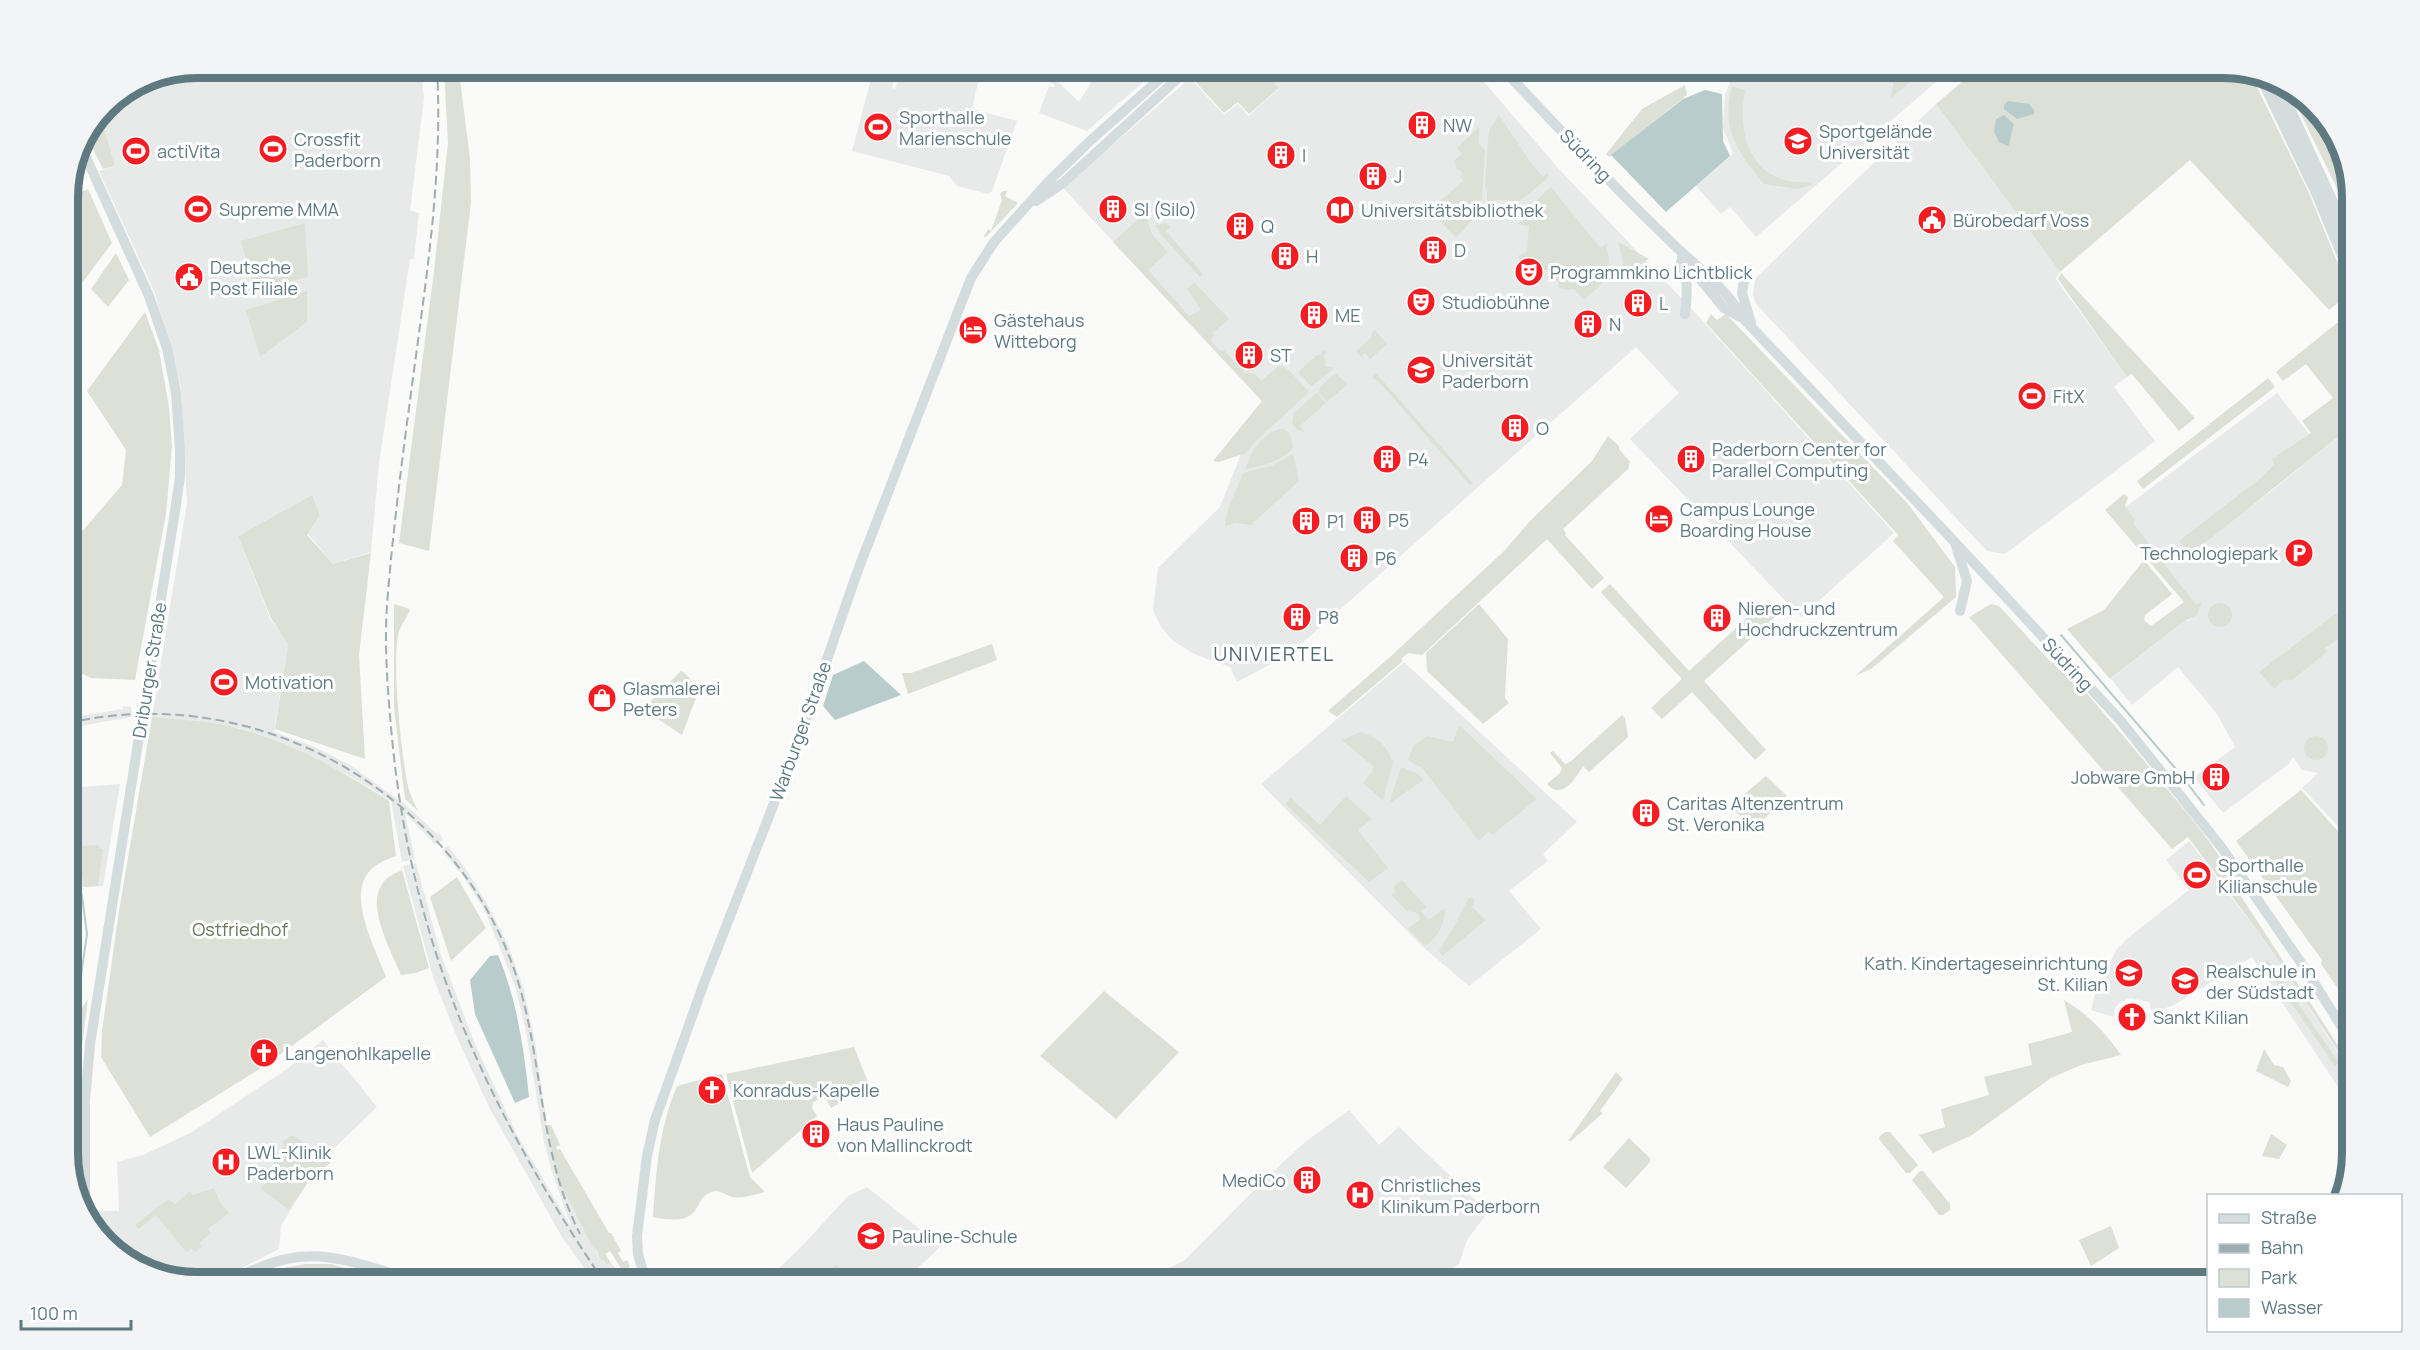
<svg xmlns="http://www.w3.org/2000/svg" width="2420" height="1350" font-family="Manrope,sans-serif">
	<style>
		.built { fill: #e8eae9 }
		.green { fill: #dce0d6 }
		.water { fill: #b8cccc }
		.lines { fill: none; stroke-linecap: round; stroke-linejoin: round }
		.stream { stroke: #b8cccc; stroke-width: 2 }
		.secondary { stroke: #d5dcde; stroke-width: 10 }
		.trunk { stroke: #d5dcde; stroke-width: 12 }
		.rail { stroke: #9fadb0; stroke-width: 2; stroke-dasharray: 9 4.5; stroke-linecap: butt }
		.labels { text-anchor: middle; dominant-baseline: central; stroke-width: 6; stroke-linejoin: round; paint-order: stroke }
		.poi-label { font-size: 18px; fill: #5e7980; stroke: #fff; text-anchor: start }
		.street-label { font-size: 18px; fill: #5e7980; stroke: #fff }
		.park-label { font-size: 18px; fill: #69775e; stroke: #fff }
		.neighbourhood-label { font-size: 20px; letter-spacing: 1.5px; fill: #556b70; stroke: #fff }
		.rim { fill: none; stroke: #5e7980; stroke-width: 8 }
	</style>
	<rect width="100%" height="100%" fill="#fafaf8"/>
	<path class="built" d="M197,68H421L424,98L410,211L419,213L414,259H410L379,463L371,552L333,564L308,534L320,515L312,495L238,536L270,618L288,645L274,732L315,747L350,765L407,806L437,834L439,832L443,840L436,845L405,813L415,859L402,862L391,801L357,780L281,743L242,729L201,722L152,717L187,503L181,389L169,340L154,291L99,171L115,166L101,116L113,100L148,77Z
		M874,68H897L892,88L895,89L901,68H946L944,73L978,82L972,109L1017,121L992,191L988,194L957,186L949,176L852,151Z
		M1100,68H1159L1087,131L1039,113L1049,86L1054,87L1055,85L1050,82L1053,77L1079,102Z
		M1261,68H1472L1559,169L1702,320L1894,533L1801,617L1630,439L1679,393L1636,347L1290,654L1237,682L1230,667L1194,654L1172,640L1161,627L1153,610L1158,568L1220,507L1262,401L1063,188L1190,78L1224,115L1238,104L1248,116L1279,89Z
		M1735,68H1948L1950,70L1756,237L1730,207L1721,214L1696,186L1733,154L1723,128L1725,95Z
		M1936,104L2060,272L2056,279L2127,377L2114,387L2155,441L2005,554L1987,551L1756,304L1753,295L1755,279L1841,194Z
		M2277,393L2309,434L2273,459L2274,464L2262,477L2180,542L2188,552L2268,494L2344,432L2350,440L2352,450V601L2260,672L2284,680L2327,652L2325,650L2344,636L2341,632L2352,621V841L2302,788L2318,773L2302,770L2293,757L2289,764L2223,813L2194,777L2235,747L2217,714L2178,667L2132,705L2111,679L2183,622L2190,620L2198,609L2123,509Z
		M1404,662L1577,822L1543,854L1548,861L1509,891L1541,929L1469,986L1424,948L1261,784Z
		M123,706L131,707L132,717L68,728V718L123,709Z
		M120,784L103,886L82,887L68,833V788Z
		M2189,841L2268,945L2352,1074V1091L2344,1096L2252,957L2174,1005L2152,1013L2149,1002L2130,998L2119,1003L2115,1008L2113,1017L2091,1010L2095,995L2116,950L2129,937L2189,890L2166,860Z
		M448,846L465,868L489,907L508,945L524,990L535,1042L547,1125L560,1178L566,1196L570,1200L600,1254L598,1255L607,1265L611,1263L624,1278L616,1282H594L562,1237L490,1109L459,1042L433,977L403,866L416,863L440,952L475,1044L516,1133L572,1228L552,1172L544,1142L526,1032L515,986L485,911L462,875L442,850Z
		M323,1040L377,1107L328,1154L333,1161L308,1182L281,1226L279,1249L214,1282H197L133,1265L99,1234L98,1211H119L117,1162L143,1155L192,1132L287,1069Z
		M1349,1110L1379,1145L1399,1127L1488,1212L1467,1240L1459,1264L1435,1282H1141L1185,1260L1265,1179L1305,1142Z
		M867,1187L941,1246L903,1282H765L803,1245L848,1196Z"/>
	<path class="green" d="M444,68H461L460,79L470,158L471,202L429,551L399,543L434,271L448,143Z
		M1202,68H1261L1279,88L1249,114L1238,102L1224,113L1191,77Z
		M1896,68H1912L1918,75L1891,98Z
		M1978,68H2223L2251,75L2308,191L2350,293L2329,310L2190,160L2060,272L1936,104Z
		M2286,84L2305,101L2345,175L2352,191V224L2334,182Z
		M1685,85L1687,95L1609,157L1606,154L1642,109Z
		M1732,86L1745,90C1736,139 1754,187 1811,182L1812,185L1797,189L1764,184C1738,152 1720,129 1732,86Z
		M113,100L101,117L115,166L103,169L86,135L106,105Z
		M1499,115L1529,160L1543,177L1547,174L1548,175L1547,179L1520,201L1497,200L1487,209V193L1485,184L1489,130Z
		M1479,127V144L1485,150L1481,210L1456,238L1430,210L1463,181L1460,177L1463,174L1456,167L1455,160L1462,154L1457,148Z
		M1551,187L1600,248L1606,244C1613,275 1607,280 1584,300L1574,289L1567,290L1559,288L1558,281L1548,270L1519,269V255L1527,252L1529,226L1516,224L1525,220L1528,208Z
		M88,189L112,243L82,283L68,270V202L81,192Z
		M1003,191H1007L1005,196L1018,203L985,238L984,236L988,229L991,231L1002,200L1000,194Z
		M1145,213L1152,234L1168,252L1148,270L1189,316L1201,310L1187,289L1194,282L1229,319L1213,333L1214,336L1210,340L1219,350H1224L1245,373L1255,374L1261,381L1280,365L1289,370L1308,391V393L1254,443L1246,453L1219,462L1213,461L1262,401L1113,242Z
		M305,223L308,277L255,290L241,241Z
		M1166,223L1170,227L1166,231L1203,274L1200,277L1162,236L1155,225Z
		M1618,242L1649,259L1620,276L1623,261Z
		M116,253L129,280L108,307L91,289Z
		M2061,273L2195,418L2179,431L2132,374L2127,377L2058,279Z
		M307,291V322L260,357L246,310Z
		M2352,311V450L2350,440L2344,432L2210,539L2188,553L2179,541L2262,477L2274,464L2272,459L2311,433L2302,421L2333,398L2306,364L2283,381L2276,372Z
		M145,312L159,350L169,407L172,447L166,514L135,680L91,678L79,672L68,658V548L122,485L126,450L87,391Z
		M1711,314L1717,320L1726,314L1908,504L1955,567L1956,597L1871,669L1855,676L1944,597L1893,541L1898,535L1706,323Z
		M1375,330L1387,344L1370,359L1365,353L1361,357L1356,351L1371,338L1372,332Z
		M1323,349L1327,352L1324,355L1326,367H1333V369L1311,387L1298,372L1317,355H1320Z
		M1375,372L1473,483L1472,485H1470L1378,381L1372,378Z
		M1335,373L1348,384L1327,402L1319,393L1320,387Z
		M2268,378L2275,387L2143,489L2137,481Z
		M1315,394H1318L1326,403L1300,426L1305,432L1297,430L1292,424L1294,413Z
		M1283,429L1290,433L1293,448C1281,462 1264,465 1246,469C1248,454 1267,428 1283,429Z
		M1608,436L1619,446V449L1630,462L1628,469L1563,529L1566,533L1565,535L1604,578L1592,589L1547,539L1422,655L1408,653L1401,659L1403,661L1337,717L1328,711L1390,657L1503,552L1531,520L1592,461Z
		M1293,454L1299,481L1251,525L1236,523L1225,526C1227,504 1236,493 1243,473L1271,466Z
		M2124,494L2128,497L2125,506L2135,521L2134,524L2196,605L2202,601L2197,615L2183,622L2110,679L2067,629L2104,610L2144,560L2172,594L2145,615L2144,620L2151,626L2184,602L2105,510Z
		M312,495L320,515L307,535L333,564L371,553L359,655L365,759L275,729L288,645L271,618L238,536Z
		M1610,584L1689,671L1763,603L1775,617L1704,681L1766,750L1755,760L1692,692L1662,719L1651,708L1682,679L1605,597L1601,592Z
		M2352,601V621L2341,631L2344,636L2325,649L2327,652L2292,680H2284L2274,689L2259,672Z
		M2208 615a12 12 0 1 1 24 0a12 12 0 1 1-24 0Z
		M394,604L410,609C407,618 404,621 400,629C390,651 402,764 409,790C411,797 415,804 418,811L405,799L394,708Z
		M1479,604L1508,639L1505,698L1509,703L1483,724L1427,671L1426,653Z
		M1991,604L1999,606L2052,663L2061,664C2099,707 2136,750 2172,795C2197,825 2222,854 2237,890L2352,1067V1072L2268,945L2188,837L2172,849L1969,617Z
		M992,644L997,660L908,694L902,673H911Z
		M681,671C690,675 694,686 697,695L682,735L643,709Z
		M1622,715L1625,718L1628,737L1589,772L1583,766C1576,778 1562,801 1547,784L1560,773L1562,768L1550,753L1553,751L1565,764L1570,762Z
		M152,717C182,720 214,721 244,730C295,745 344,772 389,801L396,856C385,860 372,865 366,876C350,902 376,951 386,977L263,1067L150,1137L101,1057L102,1031L119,911Z
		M1459,725L1537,799L1492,835L1489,831L1479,841L1422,768L1408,760L1414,745L1427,736L1453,742Z
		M1360,732C1378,737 1386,745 1393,762L1383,801L1363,783L1373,771V766L1342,740Z
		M2304 748a12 12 0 1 1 24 0a12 12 0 1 1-24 0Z
		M1401,767L1418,774L1423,780L1389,804Z
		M1766,776L1787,796L1754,829L1735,811L1734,803Z
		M2301,790L2352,847V1013L2346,1000L2321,964L2322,960L2236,841Z
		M1346,796L1372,819L1358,830L1388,868L1369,882L1285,804L1291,798L1320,825Z
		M99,845L100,849H103L98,886L84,887L78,846Z
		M402,870L429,968L416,973L401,975C392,952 365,906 383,883C386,877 396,873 402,870Z
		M457,877L486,928L451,961L430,897Z
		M1402,880L1426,907L1421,911L1428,920L1445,908C1446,922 1437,939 1425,946L1408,929L1420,919L1418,913L1407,911L1391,895L1395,892L1394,886Z
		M1472,897L1475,902L1472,907L1486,920L1442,956L1439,951L1456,923L1468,899Z
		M2268,960L2339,1063L2335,1066L2264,964Z
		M1104,991L1179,1052L1116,1119L1040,1056Z
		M88,999L78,1078L76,1116L74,1117L73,1076L78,1013Z
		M2064,1000C2089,1015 2105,1032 2121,1055L2081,1065L2051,1078L1972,1135L1933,1153L1919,1135L1945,1127L1941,1109L1989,1095L1984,1077L2032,1065L2028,1044L2072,1032Z
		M854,1047L870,1087L831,1108L826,1099L822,1098L813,1102L812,1108L817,1116L752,1173L726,1074Z
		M2264,1049L2274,1065L2283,1067L2291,1081L2288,1087L2256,1071Z
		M1616,1072L1623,1079L1600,1111L1603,1113L1571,1141H1568Z
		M722,1074L750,1177L765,1192C756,1194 741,1199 733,1197C725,1195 720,1189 711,1192C698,1198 701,1205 693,1213C683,1223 665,1219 653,1217C656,1172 659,1128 677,1086Z
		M547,1125H551L560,1145L556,1147L557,1150L560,1149L609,1233H611L621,1251L618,1253L623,1262L627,1260L630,1266L624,1273L610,1251L605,1254L611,1263L607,1265L603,1260H601L598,1255L599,1253L596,1248L594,1249C585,1232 575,1211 566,1195C554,1175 552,1147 547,1125Z
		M1885,1132H1890L1918,1165L1910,1173H1906L1879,1139L1880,1136Z
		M2271,1134L2287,1145L2279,1159L2262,1156Z
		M292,1135L332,1161L308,1182L289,1210L260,1188L281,1171L270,1158L285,1146L282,1142Z
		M1629,1138L1650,1158V1162L1626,1188L1603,1167Z
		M1920,1171H1923L1950,1204V1210L1943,1215H1939L1912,1180Z
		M214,1188L220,1202L229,1213L208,1229L211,1233L199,1243L202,1247L195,1252L192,1249L186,1252L156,1215L139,1229L135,1225L168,1199L175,1204L190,1191L193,1195Z
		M2111,1226L2119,1248L2091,1266L2079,1240Z
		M305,1264H331L393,1282H244L271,1270Z
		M836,1264L854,1282H816Z"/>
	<path class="water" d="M1705,90L1722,94L1723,141L1730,156L1666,212L1611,155L1683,99Z
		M2008,101L2029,104L2034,110V114L2017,119L2004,109V105Z
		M2004,115L2014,124C2012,129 2010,143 2008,146L1999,142L1994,132L1996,119Z
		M864,661L901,695L835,720L823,706L833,675Z
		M498,955C517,1000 524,1049 529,1097L515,1103L475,1014L470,980L490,956Z"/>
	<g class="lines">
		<path class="stream" d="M2061,635L2176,769
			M2184,779L2204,805
			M68,841L82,896L87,934L78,997"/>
		<path class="secondary" d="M1502,68C1557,127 1613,186 1671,242C1697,268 1724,285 1743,318L1949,536L2120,720L2222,848L2306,970L2352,1043
			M80,144L149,296L167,348L176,393L180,450V477L175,511L90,1044L85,1101V1213
			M1036,201L1063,183L1189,68
			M1682,257L1724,308L1742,318
			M1681,262C1689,280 1687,295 1685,314
			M1745,274L1742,293L1751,323
			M1956,546L1967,581L1960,611
			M68,1161L84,1156
			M230,1282C307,1237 342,1260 420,1282
			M646,1282L638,1254L637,1236L647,1156L655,1120L704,983L801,734L858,570L971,278L994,242L1049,181L1090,141L1172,68"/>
		<path class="trunk" d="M2262,78L2317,193L2352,277
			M2277,82L2352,246"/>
		<path class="rail" d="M437,68C442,157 431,245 419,333C407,424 394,514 387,605C384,649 388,694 392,738C412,948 488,1110 604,1282
			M68,723C256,680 455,792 516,975C544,1062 538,1151 580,1234"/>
	</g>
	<defs>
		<g id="building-disc" transform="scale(1.5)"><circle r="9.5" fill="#f51d21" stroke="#fff"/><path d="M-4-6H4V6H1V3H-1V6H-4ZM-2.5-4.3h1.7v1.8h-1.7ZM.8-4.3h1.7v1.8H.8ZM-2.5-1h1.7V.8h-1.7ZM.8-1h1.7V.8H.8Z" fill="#fff"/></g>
		<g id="stadium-disc" transform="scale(1.5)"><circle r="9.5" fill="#f51d21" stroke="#fff"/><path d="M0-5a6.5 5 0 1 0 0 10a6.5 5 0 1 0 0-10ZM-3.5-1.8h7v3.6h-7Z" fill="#fff"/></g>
		<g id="university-disc" transform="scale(1.5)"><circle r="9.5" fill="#f51d21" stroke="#fff"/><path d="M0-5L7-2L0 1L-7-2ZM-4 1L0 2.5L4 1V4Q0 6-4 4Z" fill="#fff"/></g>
		<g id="library-disc" transform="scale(1.5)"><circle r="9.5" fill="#f51d21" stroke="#fff"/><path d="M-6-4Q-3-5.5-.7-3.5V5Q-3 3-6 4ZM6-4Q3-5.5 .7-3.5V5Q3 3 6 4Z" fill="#fff"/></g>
		<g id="civic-disc" transform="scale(1.5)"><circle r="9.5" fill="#f51d21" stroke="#fff"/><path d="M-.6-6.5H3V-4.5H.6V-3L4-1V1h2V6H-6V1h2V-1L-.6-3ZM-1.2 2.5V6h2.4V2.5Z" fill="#fff"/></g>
		<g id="theatre-disc" transform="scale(1.5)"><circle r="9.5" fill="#f51d21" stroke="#fff"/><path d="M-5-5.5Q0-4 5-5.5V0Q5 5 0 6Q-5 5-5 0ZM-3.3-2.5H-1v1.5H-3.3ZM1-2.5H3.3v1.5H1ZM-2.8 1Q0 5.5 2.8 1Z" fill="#fff"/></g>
		<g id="hotel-disc" transform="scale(1.5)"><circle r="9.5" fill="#f51d21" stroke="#fff"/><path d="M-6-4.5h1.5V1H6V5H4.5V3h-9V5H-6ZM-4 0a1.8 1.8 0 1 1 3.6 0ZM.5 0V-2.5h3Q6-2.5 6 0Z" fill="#fff"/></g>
		<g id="parking-disc" transform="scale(1.5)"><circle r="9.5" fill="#f51d21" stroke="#fff"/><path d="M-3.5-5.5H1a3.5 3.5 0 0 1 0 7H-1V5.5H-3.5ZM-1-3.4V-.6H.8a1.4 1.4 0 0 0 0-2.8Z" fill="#fff"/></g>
		<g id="shop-disc" transform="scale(1.5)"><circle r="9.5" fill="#f51d21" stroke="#fff"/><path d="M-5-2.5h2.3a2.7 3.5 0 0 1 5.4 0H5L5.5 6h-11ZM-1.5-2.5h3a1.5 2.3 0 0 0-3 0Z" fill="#fff"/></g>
		<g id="school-disc" transform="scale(1.5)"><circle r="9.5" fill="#f51d21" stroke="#fff"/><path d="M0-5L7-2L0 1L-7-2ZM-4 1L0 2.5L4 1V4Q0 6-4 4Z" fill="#fff"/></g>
		<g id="church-disc" transform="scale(1.5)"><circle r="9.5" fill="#f51d21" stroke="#fff"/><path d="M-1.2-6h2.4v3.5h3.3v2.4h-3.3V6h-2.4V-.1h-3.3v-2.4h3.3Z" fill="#fff"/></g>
		<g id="hospital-disc" transform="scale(1.5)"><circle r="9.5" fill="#f51d21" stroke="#fff"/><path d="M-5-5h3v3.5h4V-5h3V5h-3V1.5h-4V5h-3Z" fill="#fff"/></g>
	</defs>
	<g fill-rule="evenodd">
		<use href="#building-disc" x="1422" y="125"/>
		<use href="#stadium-disc" x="878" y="127"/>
		<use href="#university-disc" x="1798" y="141"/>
		<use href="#stadium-disc" x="273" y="149"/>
		<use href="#stadium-disc" x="136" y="151"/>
		<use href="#building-disc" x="1281" y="155"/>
		<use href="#building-disc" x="1373" y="176"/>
		<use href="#stadium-disc" x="198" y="209"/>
		<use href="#building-disc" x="1113" y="209"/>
		<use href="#library-disc" x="1340" y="210"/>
		<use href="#civic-disc" x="1932" y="220"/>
		<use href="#building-disc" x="1240" y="226"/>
		<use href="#building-disc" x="1433" y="250"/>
		<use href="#building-disc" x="1285" y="256"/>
		<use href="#theatre-disc" x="1529" y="272"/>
		<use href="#civic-disc" x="189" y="277"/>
		<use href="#theatre-disc" x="1421" y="302"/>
		<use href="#building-disc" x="1638" y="303"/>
		<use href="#building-disc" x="1314" y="315"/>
		<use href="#building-disc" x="1588" y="324"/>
		<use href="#hotel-disc" x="973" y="330"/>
		<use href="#building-disc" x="1249" y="355"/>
		<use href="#university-disc" x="1421" y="370"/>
		<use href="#stadium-disc" x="2032" y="396"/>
		<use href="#building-disc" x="1515" y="428"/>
		<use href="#building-disc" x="1387" y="459"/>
		<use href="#building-disc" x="1691" y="459"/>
		<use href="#hotel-disc" x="1659" y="519"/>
		<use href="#building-disc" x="1367" y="520"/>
		<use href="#building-disc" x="1306" y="521"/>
		<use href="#parking-disc" x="2299" y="553"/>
		<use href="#building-disc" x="1354" y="558"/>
		<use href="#building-disc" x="1297" y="617"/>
		<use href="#building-disc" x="1717" y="618"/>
		<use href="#stadium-disc" x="224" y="682"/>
		<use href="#shop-disc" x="602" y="698"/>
		<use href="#building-disc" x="2216" y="777"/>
		<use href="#building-disc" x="1646" y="813"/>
		<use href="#stadium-disc" x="2197" y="875"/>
		<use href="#school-disc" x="2129" y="973"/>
		<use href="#school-disc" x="2185" y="981"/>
		<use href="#church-disc" x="2132" y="1017"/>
		<use href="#church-disc" x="264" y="1053"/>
		<use href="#church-disc" x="712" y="1090"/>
		<use href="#building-disc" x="816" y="1134"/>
		<use href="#hospital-disc" x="226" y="1162"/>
		<use href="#building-disc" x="1307" y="1180"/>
		<use href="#hospital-disc" x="1360" y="1195"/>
		<use href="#school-disc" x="871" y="1236"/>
	</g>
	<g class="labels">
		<g class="poi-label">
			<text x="899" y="117">Sporthalle<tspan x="899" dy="21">Marienschule</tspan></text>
			<text x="1443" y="125">NW</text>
			<text x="1819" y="131">Sportgelände<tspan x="1819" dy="21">Universität</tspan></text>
			<text x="294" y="139">Crossfit<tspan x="294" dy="21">Paderborn</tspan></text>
			<text x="157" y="151">actiVita</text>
			<text x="1302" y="155">I</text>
			<text x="1394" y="176">J</text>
			<text x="219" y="209">Supreme MMA</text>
			<text x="1134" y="209">SI (Silo)</text>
			<text x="1361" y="210">Universitätsbibliothek</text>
			<text x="1953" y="220">Bürobedarf Voss</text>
			<text x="1261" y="226">Q</text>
			<text x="1454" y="250">D</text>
			<text x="1306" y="256">H</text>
			<text x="210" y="267">Deutsche<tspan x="210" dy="21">Post Filiale</tspan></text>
			<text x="1550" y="272">Programmkino Lichtblick</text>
			<text x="1442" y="302">Studiobühne</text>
			<text x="1659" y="303">L</text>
			<text x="1335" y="315">ME</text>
			<text x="994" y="320">Gästehaus<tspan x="994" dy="21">Witteborg</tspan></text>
			<text x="1609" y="324">N</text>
			<text x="1270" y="355">ST</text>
			<text x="1442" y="360">Universität<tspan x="1442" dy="21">Paderborn</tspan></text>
			<text x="2053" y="396">FitX</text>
			<text x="1536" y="428">O</text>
			<text x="1712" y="449">Paderborn Center for<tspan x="1712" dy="21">Parallel Computing</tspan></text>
			<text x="1408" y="459">P4</text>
			<text x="1680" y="509">Campus Lounge<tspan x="1680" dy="21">Boarding House</tspan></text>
			<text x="1388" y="520">P5</text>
			<text x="1327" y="521">P1</text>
			<text x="2278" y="553" text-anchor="end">Technologiepark</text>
			<text x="1375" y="558">P6</text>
			<text x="1738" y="608">Nieren- und<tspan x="1738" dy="21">Hochdruckzentrum</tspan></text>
			<text x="1318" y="617">P8</text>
			<text x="245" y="682">Motivation</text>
			<text x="623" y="688">Glasmalerei<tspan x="623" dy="21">Peters</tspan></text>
			<text x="2195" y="777" text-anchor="end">Jobware GmbH</text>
			<text x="1667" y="803">Caritas Altenzentrum<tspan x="1667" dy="21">St. Veronika</tspan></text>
			<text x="2218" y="865">Sporthalle<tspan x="2218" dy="21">Kilianschule</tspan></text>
			<text x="2108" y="963" text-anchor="end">Kath. Kindertageseinrichtung<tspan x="2108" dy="21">St. Kilian</tspan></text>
			<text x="2206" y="971">Realschule in<tspan x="2206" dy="21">der Südstadt</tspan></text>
			<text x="2153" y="1017">Sankt Kilian</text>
			<text x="285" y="1053">Langenohlkapelle</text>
			<text x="733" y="1090">Konradus-Kapelle</text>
			<text x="837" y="1124">Haus Pauline<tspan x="837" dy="21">von Mallinckrodt</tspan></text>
			<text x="247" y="1152">LWL-Klinik<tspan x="247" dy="21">Paderborn</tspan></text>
			<text x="1286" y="1180" text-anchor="end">MediCo</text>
			<text x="1381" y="1185">Christliches<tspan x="1381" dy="21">Klinikum Paderborn</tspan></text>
			<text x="892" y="1236">Pauline-Schule</text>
		</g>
		<g class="street-label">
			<text transform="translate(1586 155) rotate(46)">Südring</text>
			<text transform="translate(2068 664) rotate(47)">Südring</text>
			<text transform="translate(149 670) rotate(-81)">Driburger Straße</text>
			<text transform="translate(800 731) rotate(-70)">Warburger Straße</text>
		</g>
		<g class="park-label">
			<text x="240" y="929">Ostfriedhof</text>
		</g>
		<g class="neighbourhood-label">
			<text x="1274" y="653">UNIVIERTEL</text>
		</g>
	</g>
	<path d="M0 0H2420V1350H0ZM197 78H2223A119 119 0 0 1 2342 197V1153A119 119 0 0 1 2223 1272H197A119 119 0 0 1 78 1153V197A119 119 0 0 1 197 78Z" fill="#f2f4f5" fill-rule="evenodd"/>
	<path class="rim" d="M197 78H2223A119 119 0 0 1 2342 197V1153A119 119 0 0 1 2223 1272H197A119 119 0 0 1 78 1153V197A119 119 0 0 1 197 78Z"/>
	<rect x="2207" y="1194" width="195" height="138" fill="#ffffff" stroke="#bfc9cc" stroke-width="1.5"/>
	<rect x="2219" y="1214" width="30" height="9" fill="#d5dcde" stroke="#bfc9cc" stroke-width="1.5"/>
	<text x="2261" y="1224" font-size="18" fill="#5e7980">Straße</text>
	<rect x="2219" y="1244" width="30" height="9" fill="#9fadb0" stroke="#bfc9cc" stroke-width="1.5"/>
	<text x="2261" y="1254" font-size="18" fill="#5e7980">Bahn</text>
	<rect x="2219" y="1269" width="30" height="18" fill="#dce0d6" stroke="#bfc9cc" stroke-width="1.5"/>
	<text x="2261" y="1284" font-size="18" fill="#5e7980">Park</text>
	<rect x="2219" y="1299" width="30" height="18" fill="#b8cccc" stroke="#bfc9cc" stroke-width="1.5"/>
	<text x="2261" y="1314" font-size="18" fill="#5e7980">Wasser</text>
	<path d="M21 1320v9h110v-9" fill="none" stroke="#5e7980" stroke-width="3"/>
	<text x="30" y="1320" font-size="18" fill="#5e7980" stroke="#ffffff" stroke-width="4.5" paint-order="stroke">100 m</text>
</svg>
